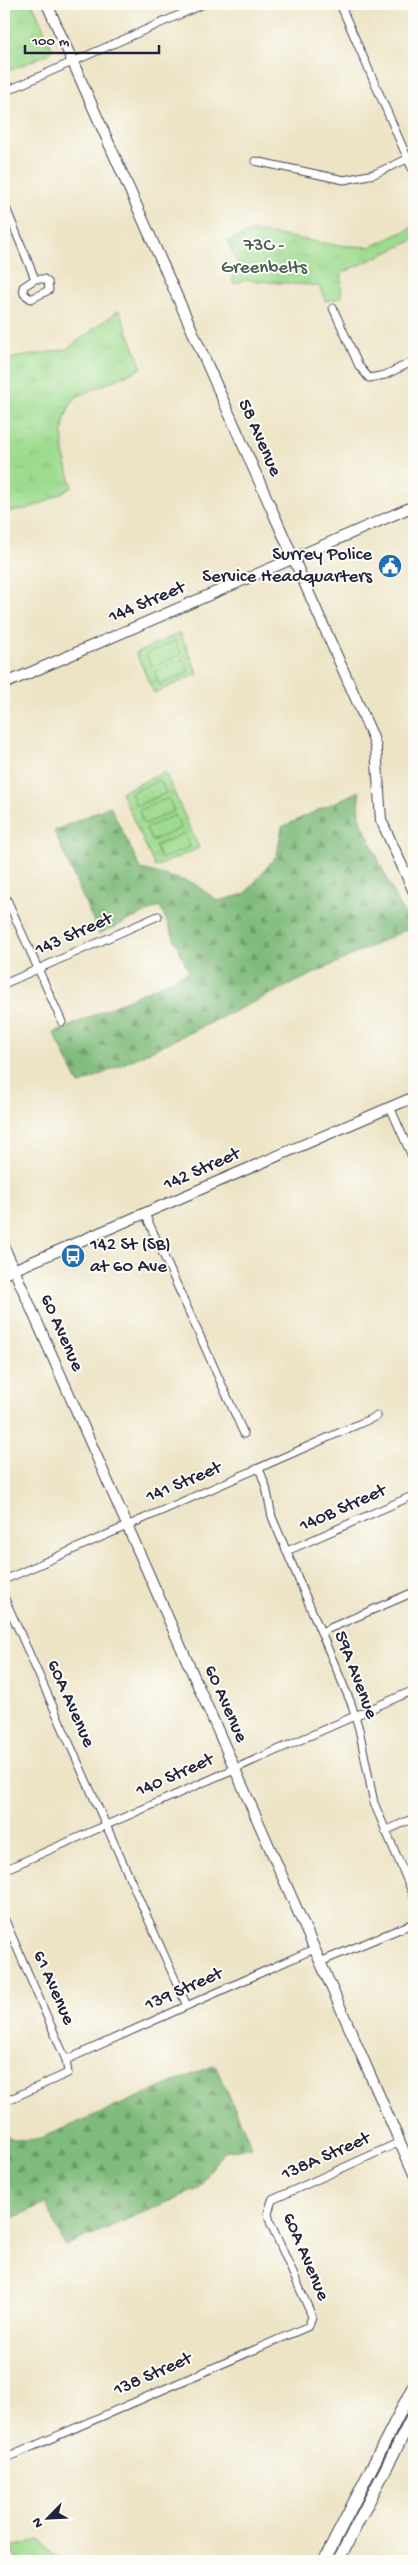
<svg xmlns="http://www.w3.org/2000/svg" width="418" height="2565" font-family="'Gochi Hand',sans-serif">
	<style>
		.forest { fill: url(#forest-firs); stroke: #506e5a }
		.park { fill: url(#park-tufts); stroke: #607e65 }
		.pitch { fill: #9fdb8f; stroke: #607e65 }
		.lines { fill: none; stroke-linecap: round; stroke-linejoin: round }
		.street-casing { stroke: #403f50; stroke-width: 9 }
		.secondary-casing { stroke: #403f50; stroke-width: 12 }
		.primary-casing { stroke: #403f50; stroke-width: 13 }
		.street { stroke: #fff; stroke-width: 7 }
		.secondary { stroke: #fff; stroke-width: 10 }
		.primary { stroke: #fff; stroke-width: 11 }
		.labels { text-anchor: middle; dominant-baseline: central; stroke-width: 4; stroke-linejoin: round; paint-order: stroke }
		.park-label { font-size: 19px; fill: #485a54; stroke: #fdfcf7 }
		.street-label { font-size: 19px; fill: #22223b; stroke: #fdfcf7 }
		.poi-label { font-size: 19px; fill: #22223b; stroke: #fdfcf7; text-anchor: end }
	</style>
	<defs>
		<pattern id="forest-firs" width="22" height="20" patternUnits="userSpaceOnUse" patternTransform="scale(1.25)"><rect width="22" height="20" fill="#7fbb7a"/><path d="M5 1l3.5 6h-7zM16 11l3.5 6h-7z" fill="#689865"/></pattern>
		<pattern id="park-tufts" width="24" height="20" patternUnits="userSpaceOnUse" patternTransform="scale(1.25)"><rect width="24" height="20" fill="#9fdb8f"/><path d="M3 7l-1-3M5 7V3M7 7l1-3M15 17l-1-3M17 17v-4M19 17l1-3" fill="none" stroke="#89bc7c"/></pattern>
	</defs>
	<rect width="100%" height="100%" fill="#fdfcf7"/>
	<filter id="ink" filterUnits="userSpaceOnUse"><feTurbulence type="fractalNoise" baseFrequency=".02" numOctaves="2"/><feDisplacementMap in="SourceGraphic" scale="10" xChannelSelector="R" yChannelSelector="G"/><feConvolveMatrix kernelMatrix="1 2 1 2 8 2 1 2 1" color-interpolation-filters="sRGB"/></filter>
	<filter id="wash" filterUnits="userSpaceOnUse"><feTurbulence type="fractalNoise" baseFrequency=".0096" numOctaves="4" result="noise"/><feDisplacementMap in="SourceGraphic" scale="20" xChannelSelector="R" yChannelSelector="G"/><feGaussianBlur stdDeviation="1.12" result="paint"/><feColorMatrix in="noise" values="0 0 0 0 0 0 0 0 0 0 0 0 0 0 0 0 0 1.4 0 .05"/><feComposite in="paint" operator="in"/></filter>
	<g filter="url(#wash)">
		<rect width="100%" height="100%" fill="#ede4c6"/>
		<path class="forest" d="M359,791L360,818L399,906L414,926L79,1085L54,1033L189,972L160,906L99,934L54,831L110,806L141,869L193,883L218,901L245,894L277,855L282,827Z
			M215,2065L252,2147L223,2151L198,2189L65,2246L46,2203L4,2222V2135L13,2140L38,2139Z"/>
		<path class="park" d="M4,4H33L52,48L50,53L4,73Z
			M414,227V240L342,273L341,298L325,301L319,286L245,280L234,284L232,279L238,264L228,242L254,231L335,245L370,247Z
			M119,310L142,368L76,397C54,425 64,455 72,487C49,500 31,512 4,511V443L8,441L4,427V357L8,359L67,349Z
			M180,633L198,674L154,693L136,653Z
			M165,772L199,848L155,867L121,792Z
			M40,2540L52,2554L69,2561H18L11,2547Z"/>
		<path class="pitch" d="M175,641L181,654L152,667L146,654Z
			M183,659L189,672L160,685L154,672Z
			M160,780L166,793L136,806L131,792Z
			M168,798L174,811L144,824L139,810Z
			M175,815L181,828L152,841L146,828Z
			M184,833L190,847L161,859L155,846Z"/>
	</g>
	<g filter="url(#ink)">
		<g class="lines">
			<g class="street-casing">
				<path id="street" d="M340,4L414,173
					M4,92L204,4
					M255,161L344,180L374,174L414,156
					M4,203L35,279H44L48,282L49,290L31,299L24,294L23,287L35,279
					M333,308L359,366L369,378L385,375L414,361
					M4,893L62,1022
					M4,984L158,916
					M390,1107L414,1161
					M145,1214L244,1434
					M259,1468L266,1487L272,1517L351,1703L359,1729L374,1803L414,1896
					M287,1551L412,1496
					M4,1580L377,1416
					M4,1597L187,2006
					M321,1632L414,1592
					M385,1831L414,1818
					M4,1870L414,1690
					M4,1918L66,2060L68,2073L4,2102
					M320,1962L414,1923
					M66,2060L314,1949
					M4,2459L309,2326L312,2316L270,2222L268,2213L272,2200L400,2142"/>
			</g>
			<g class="secondary-casing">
				<path id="secondary" d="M47,4L372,735L376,748L381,820L414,892
					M4,684L414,506
					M4,1247L414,2174
					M4,1274L414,1097"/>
			</g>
			<g class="primary-casing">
				<path id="primary" d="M324,2561L414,2385
					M338,2561L414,2414"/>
			</g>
			<use href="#street" class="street"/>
			<use href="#secondary" class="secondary"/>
			<use href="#primary" class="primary"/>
		</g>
	</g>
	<defs>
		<g id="civic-disc" transform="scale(1.25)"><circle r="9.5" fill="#1f6fb2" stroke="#fdfcf7"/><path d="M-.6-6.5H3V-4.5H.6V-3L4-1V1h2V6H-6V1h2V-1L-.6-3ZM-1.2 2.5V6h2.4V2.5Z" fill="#fff"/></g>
		<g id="bus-disc" transform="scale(1.25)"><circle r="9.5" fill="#1f6fb2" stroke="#fdfcf7"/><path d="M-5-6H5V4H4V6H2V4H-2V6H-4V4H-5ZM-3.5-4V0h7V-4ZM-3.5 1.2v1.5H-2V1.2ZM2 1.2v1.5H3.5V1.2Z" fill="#fff"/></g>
	</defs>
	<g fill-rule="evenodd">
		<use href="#civic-disc" x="390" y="566"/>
		<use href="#bus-disc" x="73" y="1256"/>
	</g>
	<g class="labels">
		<g class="park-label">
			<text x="264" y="246">73C -<tspan x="264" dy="22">Greenbelts</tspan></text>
		</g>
		<g class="street-label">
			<text transform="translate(259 438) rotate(66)">58 Avenue</text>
			<text transform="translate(147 603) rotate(-23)">144 Street</text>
			<text transform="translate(74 935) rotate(-24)">143 Street</text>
			<text transform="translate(202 1170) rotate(-24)">142 Street</text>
			<text transform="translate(61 1333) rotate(66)">60 Avenue</text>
			<text transform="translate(184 1483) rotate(-23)">141 Street</text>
			<text transform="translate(343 1509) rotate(-24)">140B Street</text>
			<text transform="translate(355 1675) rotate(69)">59A Avenue</text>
			<text transform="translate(70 1704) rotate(66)">60A Avenue</text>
			<text transform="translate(225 1704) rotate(66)">60 Avenue</text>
			<text transform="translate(175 1776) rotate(-24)">140 Street</text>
			<text transform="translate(53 1988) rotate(66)">61 Avenue</text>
			<text transform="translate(184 1990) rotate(-24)">139 Street</text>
			<text transform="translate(326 2157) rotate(-24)">138A Street</text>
			<text transform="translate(305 2257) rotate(67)">60A Avenue</text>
			<text transform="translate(153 2375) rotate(-24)">138 Street</text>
		</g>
		<g class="poi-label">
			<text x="372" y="555">Surrey Police<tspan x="372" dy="22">Service Headquarters</tspan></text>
			<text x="90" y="1245" text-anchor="start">142 St (SB)<tspan x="90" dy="22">at 60 Ave</tspan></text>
		</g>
	</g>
	<rect width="418" height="2565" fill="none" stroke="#fdfcf7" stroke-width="20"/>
	<g transform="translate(48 2518) rotate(246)" stroke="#fdfcf7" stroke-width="4" paint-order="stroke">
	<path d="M0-4L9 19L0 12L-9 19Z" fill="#22223b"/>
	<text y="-8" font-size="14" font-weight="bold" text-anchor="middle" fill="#22223b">N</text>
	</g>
	<path d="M25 45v8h134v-8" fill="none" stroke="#22223b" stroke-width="2.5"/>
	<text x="32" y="45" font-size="15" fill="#22223b" stroke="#fdfcf7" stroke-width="4" paint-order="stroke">100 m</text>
</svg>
